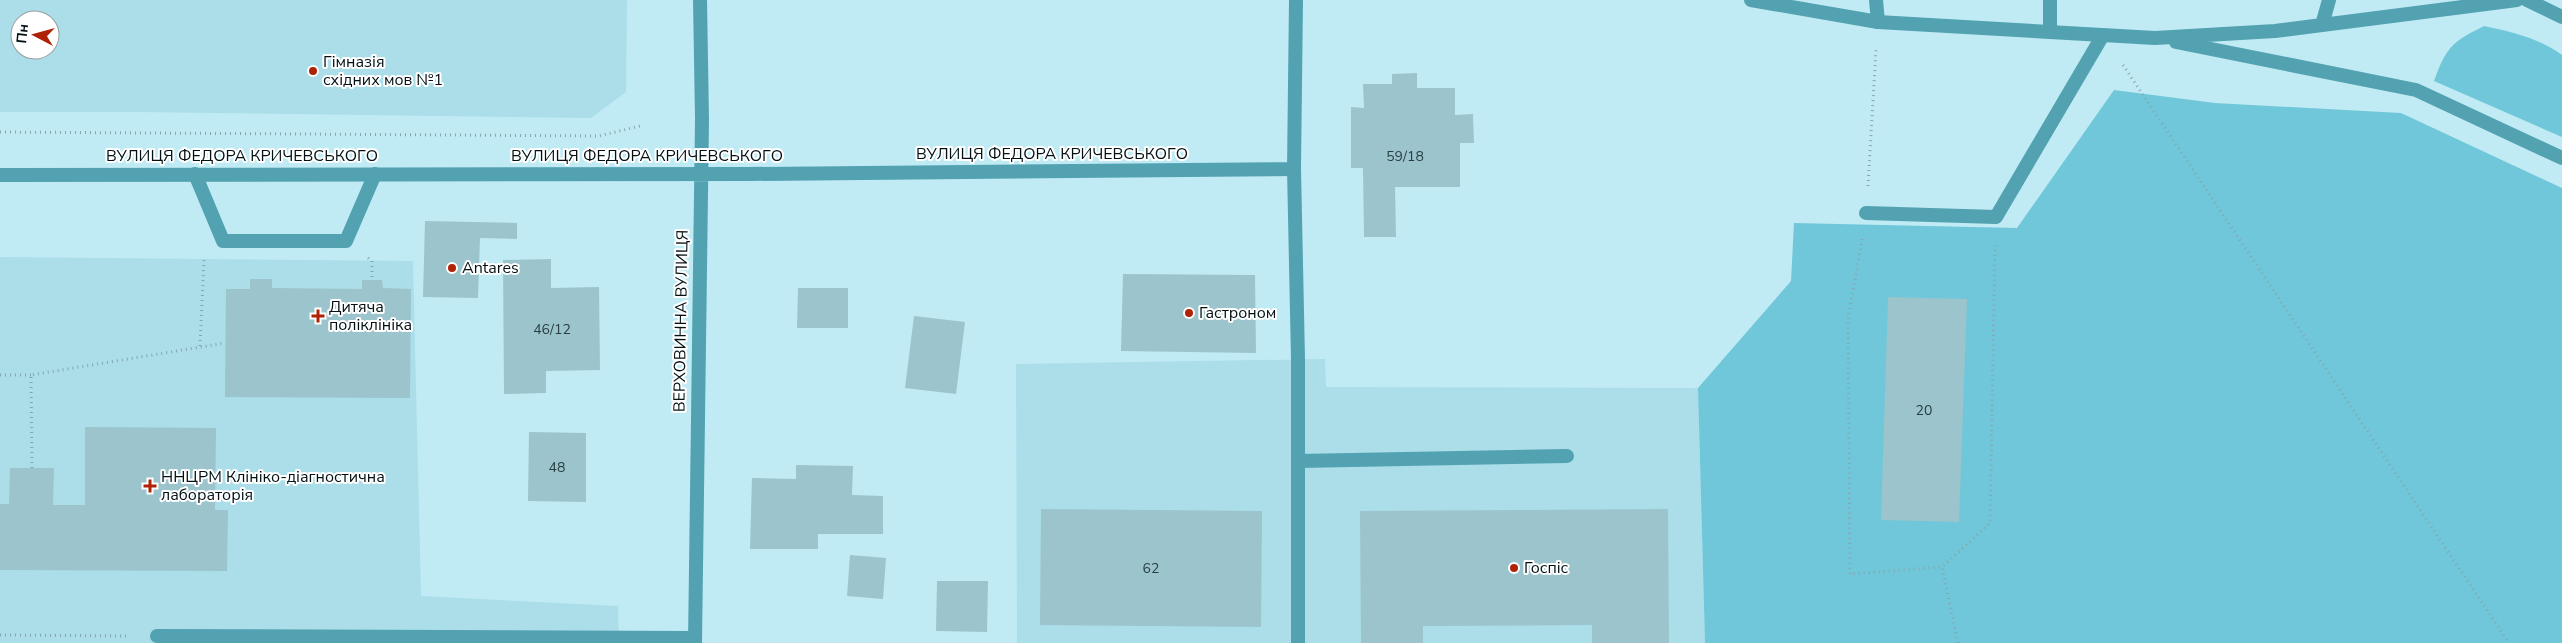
<svg xmlns="http://www.w3.org/2000/svg" width="2562" height="643" font-family="'Nunito Sans',sans-serif">
	<style>
		.built { fill: #abdee9; fill-rule: evenodd }
		.green { fill: #70c7d9 }
		.building { fill: #9bc4cc }
		.lines { fill: none; stroke-linecap: round; stroke-linejoin: round }
		.path { stroke: #85a6ad; stroke-width: 3; stroke-dasharray: 1 4; stroke-linecap: butt }
		.service { stroke: #53a2b2; stroke-width: 14 }
		.minor { stroke: #53a2b2; stroke-width: 14 }
		.poi-dot { fill: #af2205; stroke: #fff; stroke-width: 2 }
		.labels { text-anchor: middle; dominant-baseline: central; stroke-width: 4; stroke-linejoin: round; paint-order: stroke }
		.number-label { font-size: 14px; fill: #293e42 }
		.poi-label { font-size: 16px; fill: #031114; stroke: #fff; text-anchor: start }
		.street-label { font-size: 16px; fill: #031114; stroke: #fff }
	</style>
	<rect width="100%" height="100%" fill="#c1ebf4"/>
	<path class="built" d="M0,0H627L626,92L591,118L135,112H0ZM20,20H50V50H20Z
		M0,257L413,261L421,596L618,606L619,643H0Z
		M1325,359L1326,387L1698,388L1705,643H1017L1016,364Z"/>
	<path class="green" d="M2484,26C2512,32 2539,38 2562,55V137L2434,81C2446,47 2452,42 2484,26Z
		M2114,90L2215,103L2401,113L2562,188V643H1705L1698,388L1791,281L1794,223L2017,228Z"/>
	<path class="building" d="M1417,73V88H1455V115L1473,114L1474,143H1460V187H1395L1396,237H1364L1363,168H1351V107L1364,108L1363,84H1392V74Z
		M425,221L517,223V239L480,238L478,298L423,297Z
		M551,259V288L599,287L600,370L546,371V393L504,394L503,260Z
		M1123,274L1255,275L1256,353L1121,351Z
		M250,279H272V288L362,289V280H382L383,288L411,289L410,398L225,397L226,289H250Z
		M798,288H848V328H797Z
		M1888,297L1967,299L1959,522L1881,520Z
		M914,316L965,322L956,394L905,388Z
		M85,427L216,428L215,510H228L227,571L0,570V504H9L10,468H54L53,505H85Z
		M529,432L586,433V502L528,501Z
		M796,465L853,466L852,495L883,496V534H818V549H750L752,478L796,479Z
		M1041,509L1262,511L1261,627L1040,625Z
		M1668,509L1669,643H1592V625L1423,626V643H1361L1360,511Z
		M850,555L886,558L883,599L847,596Z
		M937,581H988L987,632L936,631Z"/>
	<g class="lines">
		<path class="path" d="M2123,65L2509,643
			M0,132L599,136L640,126
			M1868,186L1876,50
			M1862,239L1848,319L1850,574L1942,567
			M368,258L372,261V280
			M200,346L204,260
			M0,375H31
			M32,468L31,375L225,343
			M0,635L129,636
			M1958,643L1942,567L1990,523L1995,245"/>
		<path class="service" d="M1876,0L1878,22
			M2322,25L2329,0
			M2050,32V0
			M1294,169L1298,359V643
			M195,174L223,241H346L375,174
			M1866,213L1996,217L2103,35
			M1298,461L1567,456
			M157,636L695,638"/>
		<path class="minor" d="M1751,0L1878,22L2155,38L2275,31L2517,0
			M2527,0L2562,17
			M2176,42L2416,90L2562,158
			M0,175L749,174L1294,169L1296,0
			M695,643L702,119L700,0"/>
	</g>
	<g class="poi-dot">
		<circle cx="313" cy="71" r="5"/>
		<circle cx="452" cy="268" r="5"/>
		<circle cx="1189" cy="313" r="5"/>
		<path d="M315.5 308.5h5v5h5v5h-5v5h-5v-5h-5v-5h5z"/>
		<path d="M147.5 478.5h5v5h5v5h-5v5h-5v-5h-5v-5h5z"/>
		<circle cx="1514" cy="568" r="5"/>
	</g>
	<g class="labels">
		<g class="number-label">
			<text x="1405" y="156">59/18</text>
			<text x="552" y="329">46/12</text>
			<text x="1924" y="410">20</text>
			<text x="557" y="467">48</text>
			<text x="1151" y="568">62</text>
		</g>
		<g class="poi-label">
			<text x="323" y="62">Гімназія<tspan x="323" dy="18">східних мов №1</tspan></text>
			<text x="462" y="268">Antares</text>
			<text x="329" y="307">Дитяча<tspan x="329" dy="18">поліклініка</tspan></text>
			<text x="1199" y="313">Гастроном</text>
			<text x="161" y="477">ННЦРМ Клініко-діагностична<tspan x="161" dy="18">лабораторія</tspan></text>
			<text x="1524" y="568">Госпіс</text>
		</g>
		<g class="street-label">
			<text x="1052" y="154">ВУЛИЦЯ ФЕДОРА КРИЧЕВСЬКОГО</text>
			<text x="242" y="156">ВУЛИЦЯ ФЕДОРА КРИЧЕВСЬКОГО</text>
			<text x="647" y="156">ВУЛИЦЯ ФЕДОРА КРИЧЕВСЬКОГО</text>
			<text transform="translate(681 321) rotate(-89)">ВЕРХОВИННА ВУЛИЦЯ</text>
		</g>
	</g>
	<g transform="translate(35 35) rotate(276)"><circle r="24" fill="#ffffff" stroke="#9aa0a1"/>
	<path d="M0-4L9 19L0 12L-9 19Z" fill="#af2205"/>
	<text y="-8" font-size="14" font-weight="bold" text-anchor="middle" fill="#031114">Пн</text>
	</g>
</svg>
